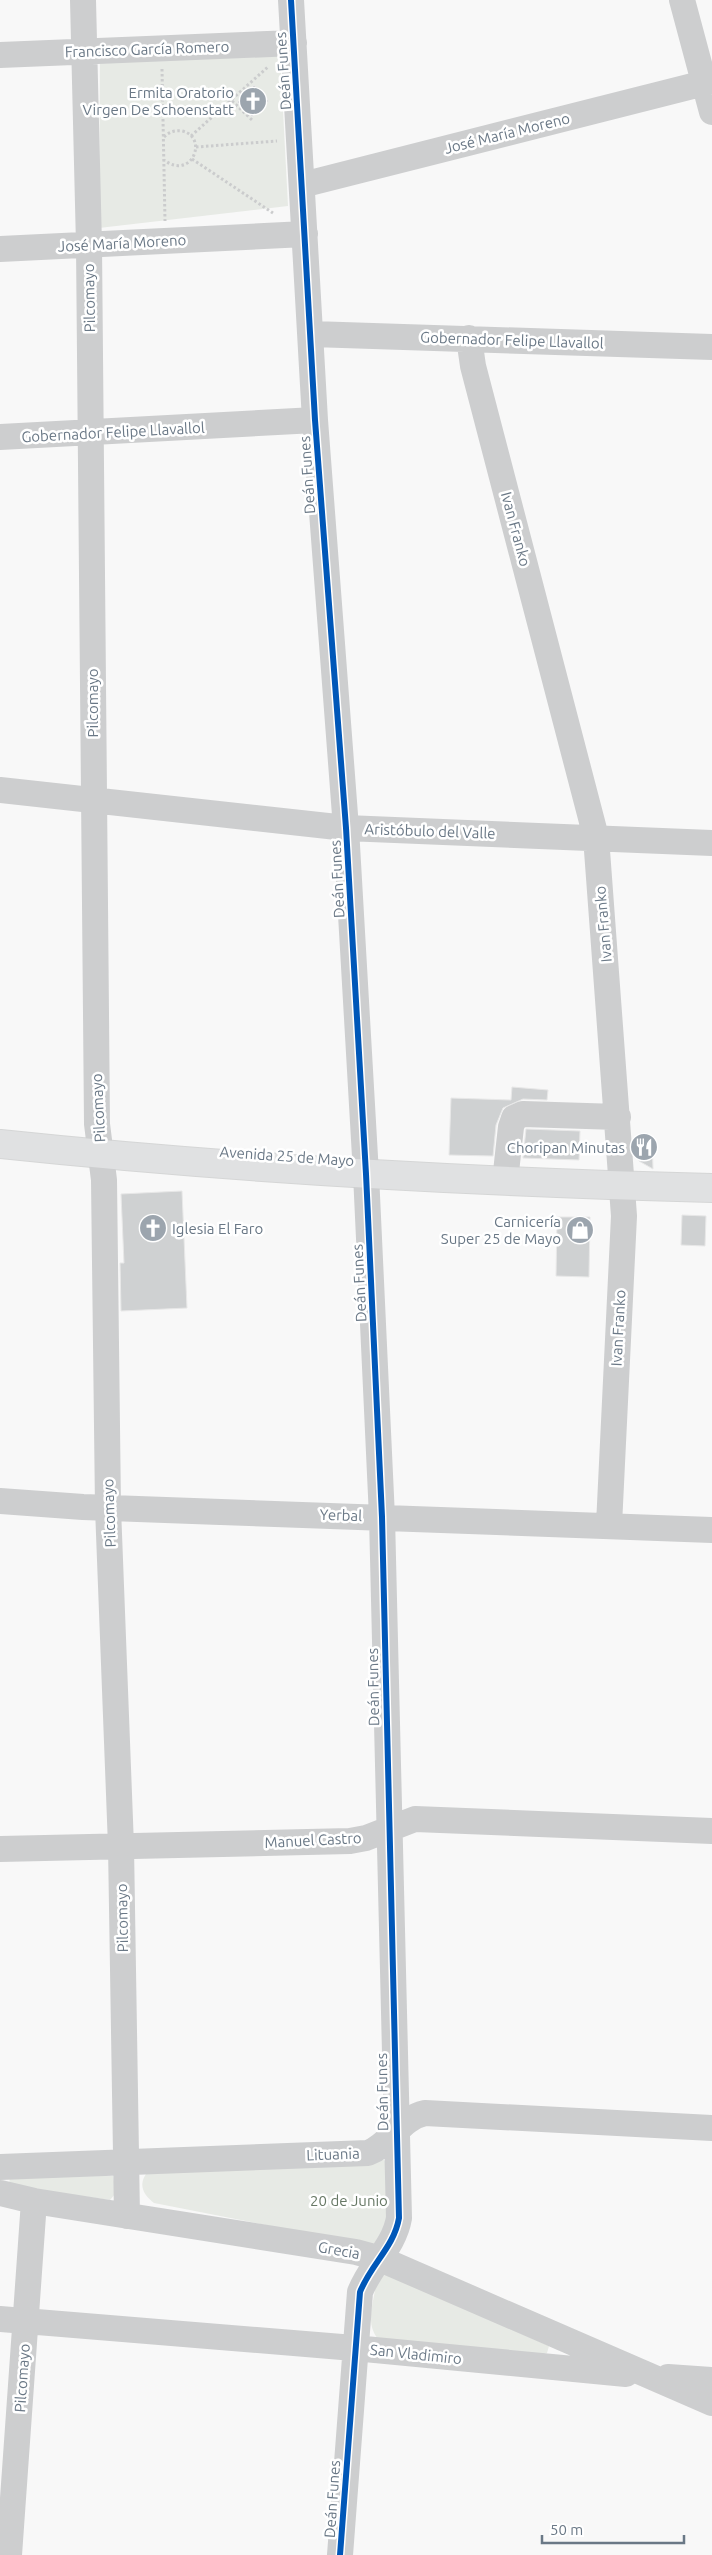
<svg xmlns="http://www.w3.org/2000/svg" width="712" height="2555" font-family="Ubuntu,sans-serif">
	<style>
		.green { fill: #e7eae5 }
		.building { fill: #cfd1d2; stroke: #e8e8e8 }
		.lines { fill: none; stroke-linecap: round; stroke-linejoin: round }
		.major-casing { stroke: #d5d6d6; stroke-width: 30 }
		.path { stroke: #cbcccd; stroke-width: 3; stroke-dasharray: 2.5 2.5; stroke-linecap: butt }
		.minor { stroke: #cdcecf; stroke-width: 26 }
		.major { stroke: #e0e1e2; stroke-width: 28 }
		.cycleway-casing { stroke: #fff; stroke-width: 9 }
		.cycleway { stroke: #0057b8; stroke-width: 6 }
		.labels { text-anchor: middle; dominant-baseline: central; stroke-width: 5; stroke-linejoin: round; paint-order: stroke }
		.street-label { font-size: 15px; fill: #6a7886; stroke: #fff }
		.poi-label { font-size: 15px; fill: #6a7886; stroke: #fff; text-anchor: end }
		.park-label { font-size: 15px; fill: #677865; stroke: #fff }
	</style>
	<rect width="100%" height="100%" fill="#f8f8f8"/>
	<path class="green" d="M280,54L288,206L99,228L100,56Z
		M380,2158L387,2162L388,2229L373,2246L154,2203C144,2195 138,2186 146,2174Z
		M10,2176H113L116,2193L110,2200L9,2186Z
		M387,2274L549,2346L547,2353L541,2355L381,2342C364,2326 373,2306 376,2284L378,2278Z"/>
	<path class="building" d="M254,85L269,101L252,117L237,102Z
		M512,1087L548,1090L547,1100L523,1099L503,1108L496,1125L493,1156L449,1155L451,1098L511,1100Z
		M526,1129L580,1131L579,1160L523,1158Z
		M652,1137L653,1169L639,1161L636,1155V1138Z
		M182,1191L187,1308L121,1311L120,1263H124L121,1194Z
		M682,1215L706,1216L705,1246L681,1245Z
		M557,1217H590L589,1277L556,1276Z"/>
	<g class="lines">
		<g class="major-casing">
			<path id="major" d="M0,1144C236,1169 474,1182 712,1188"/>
		</g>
		<path class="path" d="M162,69L165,221
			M232,101L252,120
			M191,136L269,66
			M164,137C169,132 175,130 182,131C209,137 192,181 164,160
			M196,147L277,141
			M192,159L273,213"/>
		<path class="minor" d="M83,0L89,245L97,1124L104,1180L108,1508L121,1846L127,2216
			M291,0L315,420L346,828L366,1174L382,1517L399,2218C394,2247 371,2264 360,2292L340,2555
			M682,0L712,112
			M0,55L294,43
			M302,185L712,81
			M0,249L305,234
			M312,334L712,347
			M469,338L473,366L596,837L624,1216L609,1525
			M0,437L315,420
			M0,790L346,828L712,843
			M505,1181L511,1127L514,1118L523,1114L618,1117
			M0,1501L83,1507L712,1530
			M0,1849L350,1841L366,1838L415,1819L712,1831
			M0,2167L368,2153C391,2144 401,2118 425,2113L712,2128
			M0,2193L34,2201L356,2252L378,2258L712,2403
			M0,2319L354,2348L626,2374
			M668,2377L712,2380
			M9,2555L34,2201"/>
		<use href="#major" class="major"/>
		<g class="cycleway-casing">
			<path id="cycleway" d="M291,0L315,420L346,828L366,1174L382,1517L399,2218C394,2247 371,2264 360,2292L340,2555"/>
		</g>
		<use href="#cycleway" class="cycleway"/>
	</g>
	<defs>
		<g id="church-disc" transform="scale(1.4375)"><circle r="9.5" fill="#9ca5ae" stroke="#fff"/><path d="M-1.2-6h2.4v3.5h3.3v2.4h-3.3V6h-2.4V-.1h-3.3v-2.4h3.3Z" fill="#fff"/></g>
		<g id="restaurant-disc" transform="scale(1.4375)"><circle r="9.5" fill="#9ca5ae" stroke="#fff"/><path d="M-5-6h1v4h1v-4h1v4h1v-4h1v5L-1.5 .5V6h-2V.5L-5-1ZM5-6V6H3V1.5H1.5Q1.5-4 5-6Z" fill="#fff"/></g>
		<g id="shop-disc" transform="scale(1.4375)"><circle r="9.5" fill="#9ca5ae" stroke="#fff"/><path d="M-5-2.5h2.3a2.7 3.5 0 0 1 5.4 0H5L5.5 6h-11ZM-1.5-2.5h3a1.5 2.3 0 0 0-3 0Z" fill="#fff"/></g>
	</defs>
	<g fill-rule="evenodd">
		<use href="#church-disc" x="253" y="101"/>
		<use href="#restaurant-disc" x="644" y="1147"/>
		<use href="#church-disc" x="153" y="1228"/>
		<use href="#shop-disc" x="580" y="1230"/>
	</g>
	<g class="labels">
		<g class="street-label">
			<text transform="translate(147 49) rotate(-2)">Francisco García Romero</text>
			<text transform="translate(283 71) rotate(-94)">Deán Funes</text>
			<text transform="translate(507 133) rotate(-14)">José María Moreno</text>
			<text transform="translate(122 243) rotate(-3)">José María Moreno</text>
			<text transform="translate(89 298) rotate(-91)">Pilcomayo</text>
			<text transform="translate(512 340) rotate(2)">Gobernador Felipe Llavallol</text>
			<text transform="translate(113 432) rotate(-3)">Gobernador Felipe Llavallol</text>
			<text transform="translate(307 475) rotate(-94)">Deán Funes</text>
			<text transform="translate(516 529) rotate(75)">Ivan Franko</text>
			<text transform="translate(92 703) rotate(-90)">Pilcomayo</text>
			<text transform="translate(430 831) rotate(2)">Aristóbulo del Valle</text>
			<text transform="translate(337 879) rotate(-93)">Deán Funes</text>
			<text transform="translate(603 924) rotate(-95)">Ivan Franko</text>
			<text transform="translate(98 1108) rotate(-93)">Pilcomayo</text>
			<text transform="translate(287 1156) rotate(4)">Avenida 25 de Mayo</text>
			<text transform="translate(359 1283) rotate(-93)">Deán Funes</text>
			<text transform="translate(618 1328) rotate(-87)">Ivan Franko</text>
			<text transform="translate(109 1513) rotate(-92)">Pilcomayo</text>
			<text transform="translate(341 1515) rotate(2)">Yerbal</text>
			<text transform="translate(373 1687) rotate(-91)">Deán Funes</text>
			<text transform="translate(313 1840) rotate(-3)">Manuel Castro</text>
			<text transform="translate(122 1918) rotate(-91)">Pilcomayo</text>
			<text transform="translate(382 2092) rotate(-91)">Deán Funes</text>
			<text transform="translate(333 2154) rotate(-2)">Lituania</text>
			<text transform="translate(339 2250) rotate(10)">Grecia</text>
			<text transform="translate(416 2354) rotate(6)">San Vladimiro</text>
			<text transform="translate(22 2378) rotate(-86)">Pilcomayo</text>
			<text transform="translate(332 2499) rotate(-86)">Deán Funes</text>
		</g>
		<g class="poi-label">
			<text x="234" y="92">Ermita Oratorio<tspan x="234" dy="17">Virgen De Schoenstatt</tspan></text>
			<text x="625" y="1147">Choripan Minutas</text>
			<text x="561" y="1221">Carnicería<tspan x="561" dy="17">Super 25 de Mayo</tspan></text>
			<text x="172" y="1228" text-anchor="start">Iglesia El Faro</text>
		</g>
		<g class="park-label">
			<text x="349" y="2200">20 de Junio</text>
		</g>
	</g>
	<path d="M542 2535v8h142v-8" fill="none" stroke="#6a7886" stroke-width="2.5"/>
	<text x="550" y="2535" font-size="15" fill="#6a7886" stroke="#ffffff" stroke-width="4" paint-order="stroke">50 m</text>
</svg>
